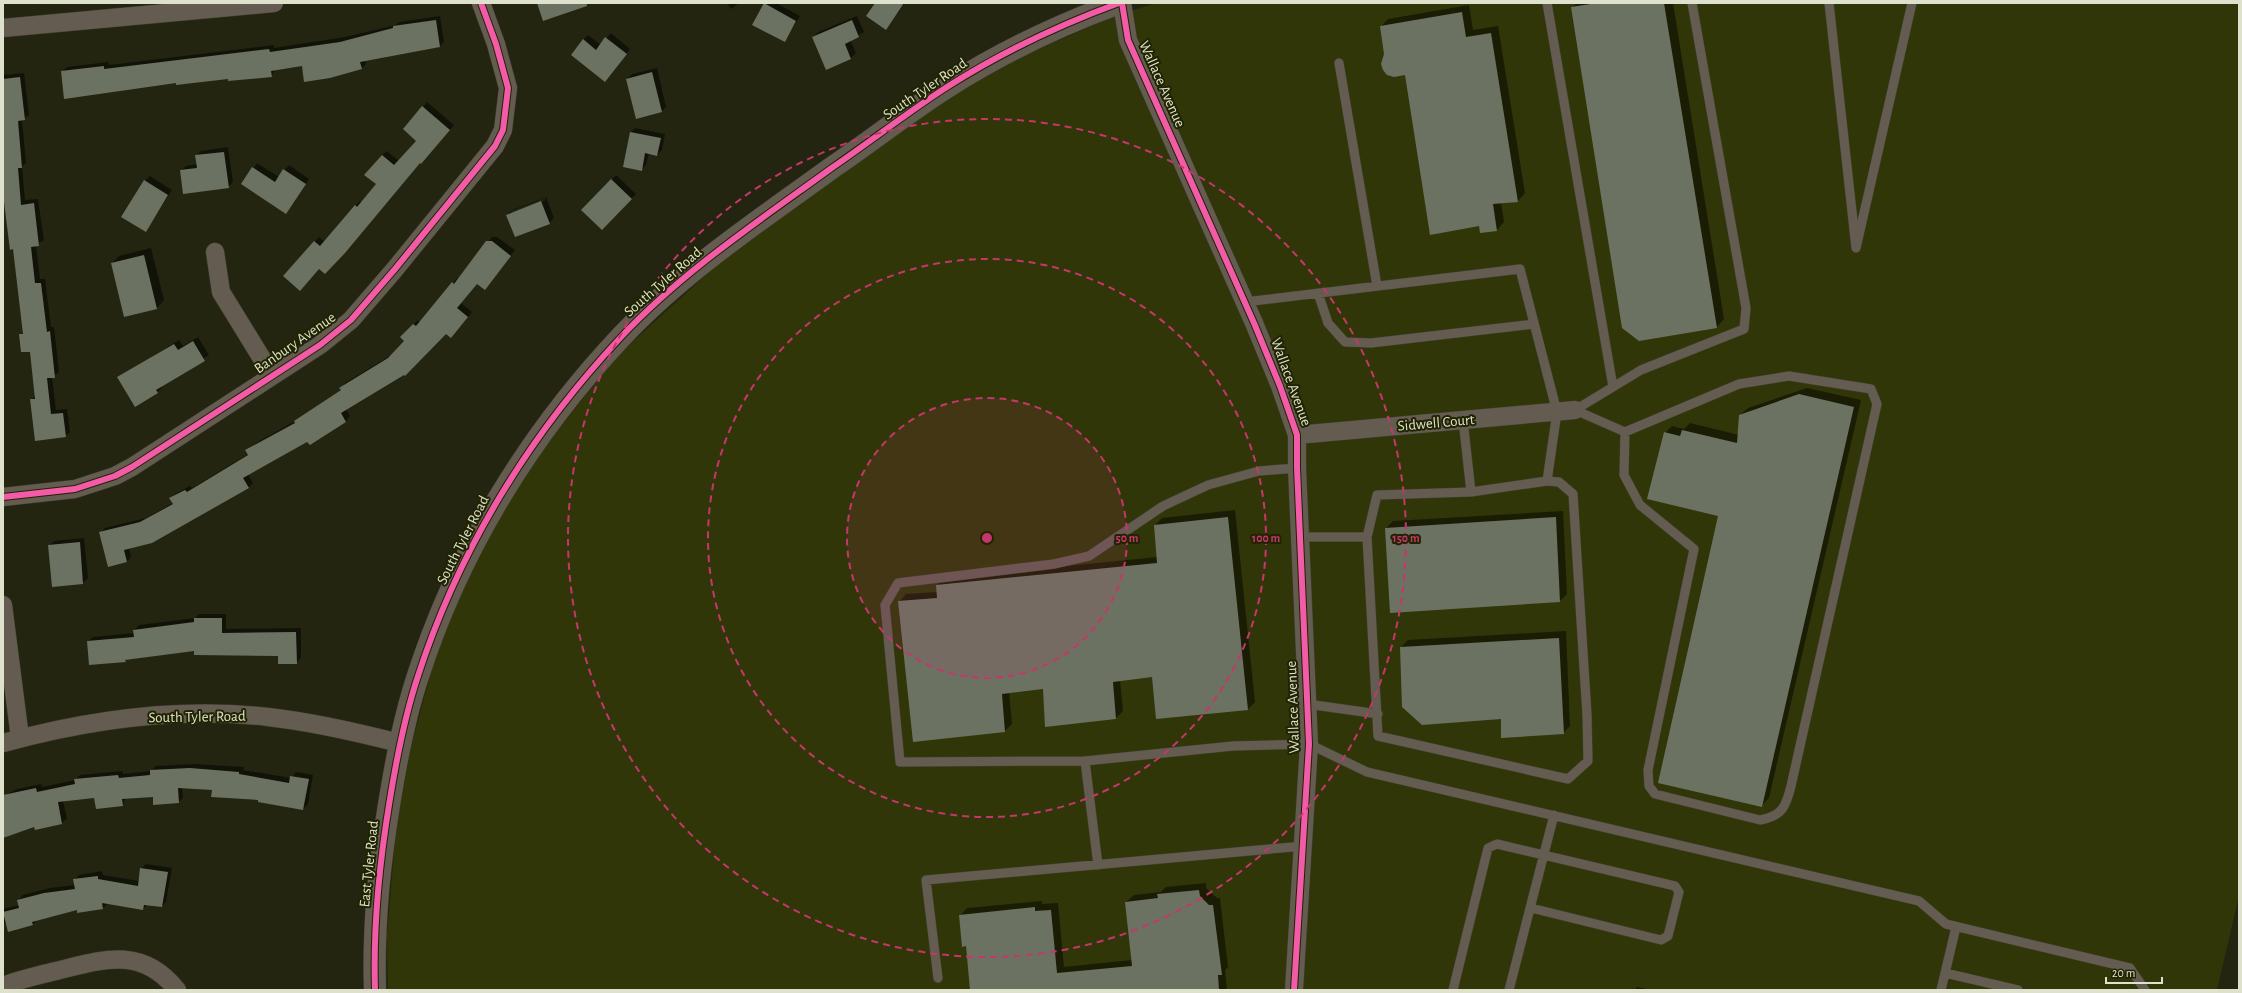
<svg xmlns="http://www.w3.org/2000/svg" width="2242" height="993" font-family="'Alegreya Sans',sans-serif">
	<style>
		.built { fill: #313609 }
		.shadow { fill: #0007; fill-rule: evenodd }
		.building { fill: #6c7261 }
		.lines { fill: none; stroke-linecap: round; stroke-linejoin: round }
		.service-casing { stroke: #3f4230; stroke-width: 10 }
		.minor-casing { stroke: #3f4230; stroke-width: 19 }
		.tertiary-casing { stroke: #3f4230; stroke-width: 23 }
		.service { stroke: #645b51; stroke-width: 9 }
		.minor { stroke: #645b51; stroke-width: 18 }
		.tertiary { stroke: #645b51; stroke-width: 22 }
		.cycleway-casing { stroke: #202400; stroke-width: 8 }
		.cycleway { stroke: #f35aa7; stroke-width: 6 }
		.ring { fill: none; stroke: #c6366c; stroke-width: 2; stroke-dasharray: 7 5 }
		.labels { text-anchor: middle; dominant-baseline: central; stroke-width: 4; stroke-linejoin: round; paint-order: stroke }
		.street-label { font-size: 15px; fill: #dee2cd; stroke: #202400 }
		.centre { fill: #c6366c; stroke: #202400; stroke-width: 2 }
		.ring-label { font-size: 12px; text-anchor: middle; font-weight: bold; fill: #c6366c; stroke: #202400; stroke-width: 4; stroke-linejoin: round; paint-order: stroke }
	</style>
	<rect width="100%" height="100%" fill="#232510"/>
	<path class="built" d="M1156,3H2239V896L2217,990H388L387,935L396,830L411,747L441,635L486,543L538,454L619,354L737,247L848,166L985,73L1110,18Z"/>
	<path class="shadow" d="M727,3H739L731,9Z
		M766,3H776L800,16L785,41Z
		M876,3H905L886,29Z
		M1577,3H1673L1724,319L1717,327L1572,8Z
		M1469,5L1473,30L1498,26L1525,193L1518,201L1501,202L1504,222L1497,230L1481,232L1480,224L1406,74L1385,54L1381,26L1388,19Z
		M440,16L444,42L440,46L365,60L366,64L361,69L303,65L276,69L271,76L177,82L62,72L67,67L108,62L109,65L274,45V48L345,37L396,25L399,22Z
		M857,16L864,32L850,40L856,53L851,58L827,68L813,37L818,32Z
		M611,33L630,49L610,76L583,40L588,35L601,45Z
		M657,68L666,107L662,111L627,79L632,74Z
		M24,73L29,115L22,120L26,163L22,166L25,200L38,199L44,240L36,245L40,279H45L51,327H54L59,372L52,377L56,410L67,409L70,432L65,436L31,400L36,395L31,350L20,335L24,332L14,248L3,186V75Z
		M427,102L454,125L426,158L420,162L319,268L285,276L319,237L325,242L355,206L360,201L362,203L377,184L382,155L387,151L399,161L417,140L423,107Z
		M635,128L665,134L662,150L657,155L649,153L646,165L642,169L631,132Z
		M228,147L233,182L228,187L181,170L186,166L197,164L196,156L201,151Z
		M257,163L279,177L289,165L309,179L286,212L242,184Z
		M616,175L636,194L602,229L583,210Z
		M150,176L172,190L146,231L145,181Z
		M546,197L554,218L549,223L507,215L512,210ZM545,198L546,200L511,214V211Z
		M492,237H497L515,250L485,289L477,283L461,303L472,312L456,332H446L346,409L350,416L346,421L310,444L308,441L248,474L253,483L248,488L129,547L131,557L127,562L101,533L105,528L146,518L173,503L170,499L175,494L190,486L192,488L248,454L246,451L251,446L295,421L342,389L345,383L393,354L405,341L401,337L418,320L420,322L453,283L457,278L459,280Z
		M151,248L164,300L157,308L125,316L112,263L119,256Z
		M198,337L209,355L161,386L162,388L157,392L118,378L179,340L183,346Z
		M1807,388L1861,400L1769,798L1761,806L1719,515L1665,433L1672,426L1684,429L1690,423L1739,435L1740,415L1748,408Z
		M1235,510L1255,702L1248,709L1153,676L1120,680L1123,711L1116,718L1044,688L1009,692L1012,724L1005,731L899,602L906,594L937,592V585L944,578L1158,557L1155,525L1162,518Z
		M1563,511L1567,594L1560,601L1391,612L1386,528L1393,521Z
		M84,538L88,578L83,583L49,546L54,541Z
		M199,614H226V629L301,628V658L296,663L279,655L195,650L127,659L125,661L88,641L93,637L134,633V630L139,625L195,618Z
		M1566,631L1570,726L1563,733L1502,718L1401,647L1408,640Z
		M196,764L244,767L243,770L291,778L296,772L313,775L308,804L303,809L213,790L182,788L183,798L178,802L154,796L126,798L122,805L95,797L63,801L67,818L62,823L35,828V825L3,837V796L17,789L41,784L42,787L75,780L80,775L123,771V774L151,771L156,766Z
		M146,864L172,868L166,902L162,906L148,904L143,909L108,903L103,908L78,909L38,919L33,924L6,923L3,924V909L20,905L18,900L23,895L50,888L75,885L74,880L79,875L102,871L103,875L139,881L141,869Z
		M1206,883V888L1217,898H1220L1228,967L1225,970L1227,990H971L967,945L960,916L967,908L1042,901V904L1058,903L1064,967L1132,960L1126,902L1134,895L1161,892L1166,887Z
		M1637,987L1650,990H1634Z"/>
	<path class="building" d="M537,3H587V6L543,21Z
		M764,3L796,21L785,42L752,25Z
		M875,3H904L886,30L866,16Z
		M1597,3H1664L1717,328L1639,341L1622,328L1571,7Z
		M1462,12L1466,37L1491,33L1518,202L1493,204L1497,231L1480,233L1479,226L1430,235L1405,75L1394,77L1387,75L1383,70L1381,64L1384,54L1380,26Z
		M436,20L440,47L360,62L362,69L330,78L304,82L302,66L271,71L272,77L228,81V79L176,85V83L64,99L61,71L104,66V69L269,49L270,52L340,42L393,28V26Z
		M852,20L859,37L845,44L851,59L826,70L812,37Z
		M605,37L627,54L605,82L571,55L583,39L596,50Z
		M652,72L662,112L636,119L626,79Z
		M20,77L25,120L18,121L22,168H18L21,205L34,203L39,246L31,247L35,283H41L47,332L50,331L55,378H47L51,414L63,413L66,437L35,441L30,399H35L30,352H21L19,334H23L13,249L10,250L3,194V79Z
		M422,106L450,130L421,164L420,163L345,253L325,274L319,269L300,291L283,276L314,241L320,246L355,205L357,207L376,184L364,175L382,155L394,165L416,141L403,129Z
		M630,132L661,138L657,156L645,153L642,171L623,167Z
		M224,152L229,188L183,194L180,170L197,168L195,155Z
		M252,167L275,182L283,169L306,184L286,214L241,184Z
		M611,179L632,199L602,230L581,210Z
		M144,180L168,195L146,232L121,217Z
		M541,201L550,224L515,237L506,215Z
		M486,241H492L511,256L485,290L477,284L457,308L468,317L451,338L446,334L405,376L404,375L341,413L346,422L310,445L307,442L243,478L249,488L152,543L124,550L127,562L108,567L99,532L140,522L173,504L169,498L185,490L187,492L248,455L245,450L295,423L294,421L341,390L339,388L388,358L404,341L400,337L413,324L416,326L452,282L454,284Z
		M144,255L157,309L124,317L111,263Z
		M193,341L205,361L156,390L158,393L135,407L117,377L174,344L178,350Z
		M1799,394L1854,407L1762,807L1658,783L1718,516L1647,499L1664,432L1680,436L1682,430L1737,443L1739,415Z
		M1228,517L1248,710L1156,719L1152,677L1113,682L1116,719L1045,727L1043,689L1002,694L1005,732L913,742L898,601L937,598L936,585L1157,563L1154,525Z
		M1556,517L1560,602L1390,613L1385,528Z
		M80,542L83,584L52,587L48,545Z
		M194,618H222V633L296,632L297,664H278V656L194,655V651L125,660L126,662L89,665L87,641L134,637L133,630L194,622Z
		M1559,638L1564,734L1501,738V719L1422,725L1402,707L1400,647Z
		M190,768L239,772V774L289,783L290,776L309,779L303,810L258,802V800L211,797L212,790L178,788L179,803L153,805V797L122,799L123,806L96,809L94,798L58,802L62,824L35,830L34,827L3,838V795L36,788L37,792L75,784L74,779L118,775L119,778L150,775V770Z
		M140,868L168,872L162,907L144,905L143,910L102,903L103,909L77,913V910L32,922L33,925L8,932L3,912L19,908L17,900L44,893L75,889L73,879L98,876V879L138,886Z
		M1199,890L1200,896L1209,905H1213L1222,975H1218L1219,990H970L966,946L962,947L959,915L1035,907V911L1051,910L1057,973L1132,966L1125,902L1158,898L1157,894Z"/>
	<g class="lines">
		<g class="service-casing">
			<path id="service" d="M1547,3L1613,387
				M1829,3L1856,248L1912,3
				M1339,63L1377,286
				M1318,293L1328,323L1345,342L1371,343L1534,324
				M1245,302L1520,269L1557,412L1547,481
				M1575,410L1625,432L1739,384L1789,376L1871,389L1877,404L1791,786C1786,807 1782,816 1760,820L1655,794L1649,786L1648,770L1694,549L1640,505L1624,475L1625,432
				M1575,410L1641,370L1744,329L1746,308L1692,3
				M1463,420L1471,492
				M1547,481L1559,482L1573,494L1587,715L1588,761L1568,779L1378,736L1367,537L1377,495L1471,492Z
				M1300,537H1367
				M1307,704L1378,714
				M1085,761L900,762L885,605L898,583L1054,564L1089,556L1163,506L1208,485L1259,471L1297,468
				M1098,865L1085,761L1233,746L1309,744L1367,772L1919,901L1946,924L2130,968L2145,990
				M1945,973L2018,990
				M938,978L926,880L1304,846
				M1453,990L1488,848L1497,844L1675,886L1679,892L1668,936L1661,940L1531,908
				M1509,990L1554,815
				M1941,990L1956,927"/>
		</g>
		<g class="minor-casing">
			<path id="minor" d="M1122,3L1128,40L1254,323L1280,386L1297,435V468L1309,744L1294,990
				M3,28L274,3
				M215,252L221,292L272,375
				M1297,435L1575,410
				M3,497L75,489L115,476L132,467L320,345L351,320L395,269L495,146L503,130L508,88L496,44L481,3
				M3,605L20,738
				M3,743C87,720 181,707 268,717C313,722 356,732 399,743
				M3,986C20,979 39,975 56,971C104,959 142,946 177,990"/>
		</g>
		<g class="tertiary-casing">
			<path id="tertiary" d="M375,990C373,928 379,866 389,805C396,761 404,718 418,676C459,549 530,434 621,337C683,271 760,220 833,167C871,141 908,112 947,87C1002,52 1059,25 1119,3"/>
		</g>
		<use href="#service" class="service"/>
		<use href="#minor" class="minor"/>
		<use href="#tertiary" class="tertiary"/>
		<g class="cycleway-casing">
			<path id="cycleway" d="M1122,3L1128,40L1254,323L1280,386L1297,435V468L1309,744L1294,990
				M3,497L75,489L115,476L132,467L320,345L351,320L395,269L495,146L503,130L508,88L496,44L481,3
				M375,990C373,928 379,866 389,805C396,761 404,718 418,676C459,549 530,434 621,337C683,271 760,220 833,167C871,141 908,112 947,87C1002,52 1059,25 1119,3"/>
		</g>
		<use href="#cycleway" class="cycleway"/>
	</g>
	<circle cx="987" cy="538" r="140" fill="#c6366c" fill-opacity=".12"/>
	<g class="ring">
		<circle cx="987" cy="538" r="140"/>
		<circle cx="987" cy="538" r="279"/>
		<circle cx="987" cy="538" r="419"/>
	</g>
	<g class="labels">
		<g class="street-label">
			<text transform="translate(1162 84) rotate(66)">Wallace Avenue</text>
			<text transform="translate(925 89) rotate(-34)">South Tyler Road</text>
			<text transform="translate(663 282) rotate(-41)">South Tyler Road</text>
			<text transform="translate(295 343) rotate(-35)">Banbury Avenue</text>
			<text transform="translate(1291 382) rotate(70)">Wallace Avenue</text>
			<text transform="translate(1436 423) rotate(-5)">Sidwell Court</text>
			<text transform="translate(463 540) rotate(-63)">South Tyler Road</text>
			<text transform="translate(1293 707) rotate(-92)">Wallace Avenue</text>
			<text transform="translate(197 717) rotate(-1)">South Tyler Road</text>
			<text transform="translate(369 864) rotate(-84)">East Tyler Road</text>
		</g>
	</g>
	<circle cx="987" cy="538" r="6" class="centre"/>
	<g class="ring-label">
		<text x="1127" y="542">50 m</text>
		<text x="1266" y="542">100 m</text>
		<text x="1406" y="542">150 m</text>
	</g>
	<rect width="2242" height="993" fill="none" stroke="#dee2cd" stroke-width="8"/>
	<path d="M2106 977v6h56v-6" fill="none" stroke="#dee2cd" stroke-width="2"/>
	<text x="2112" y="977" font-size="12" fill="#dee2cd" stroke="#202400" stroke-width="3" paint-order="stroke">20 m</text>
</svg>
